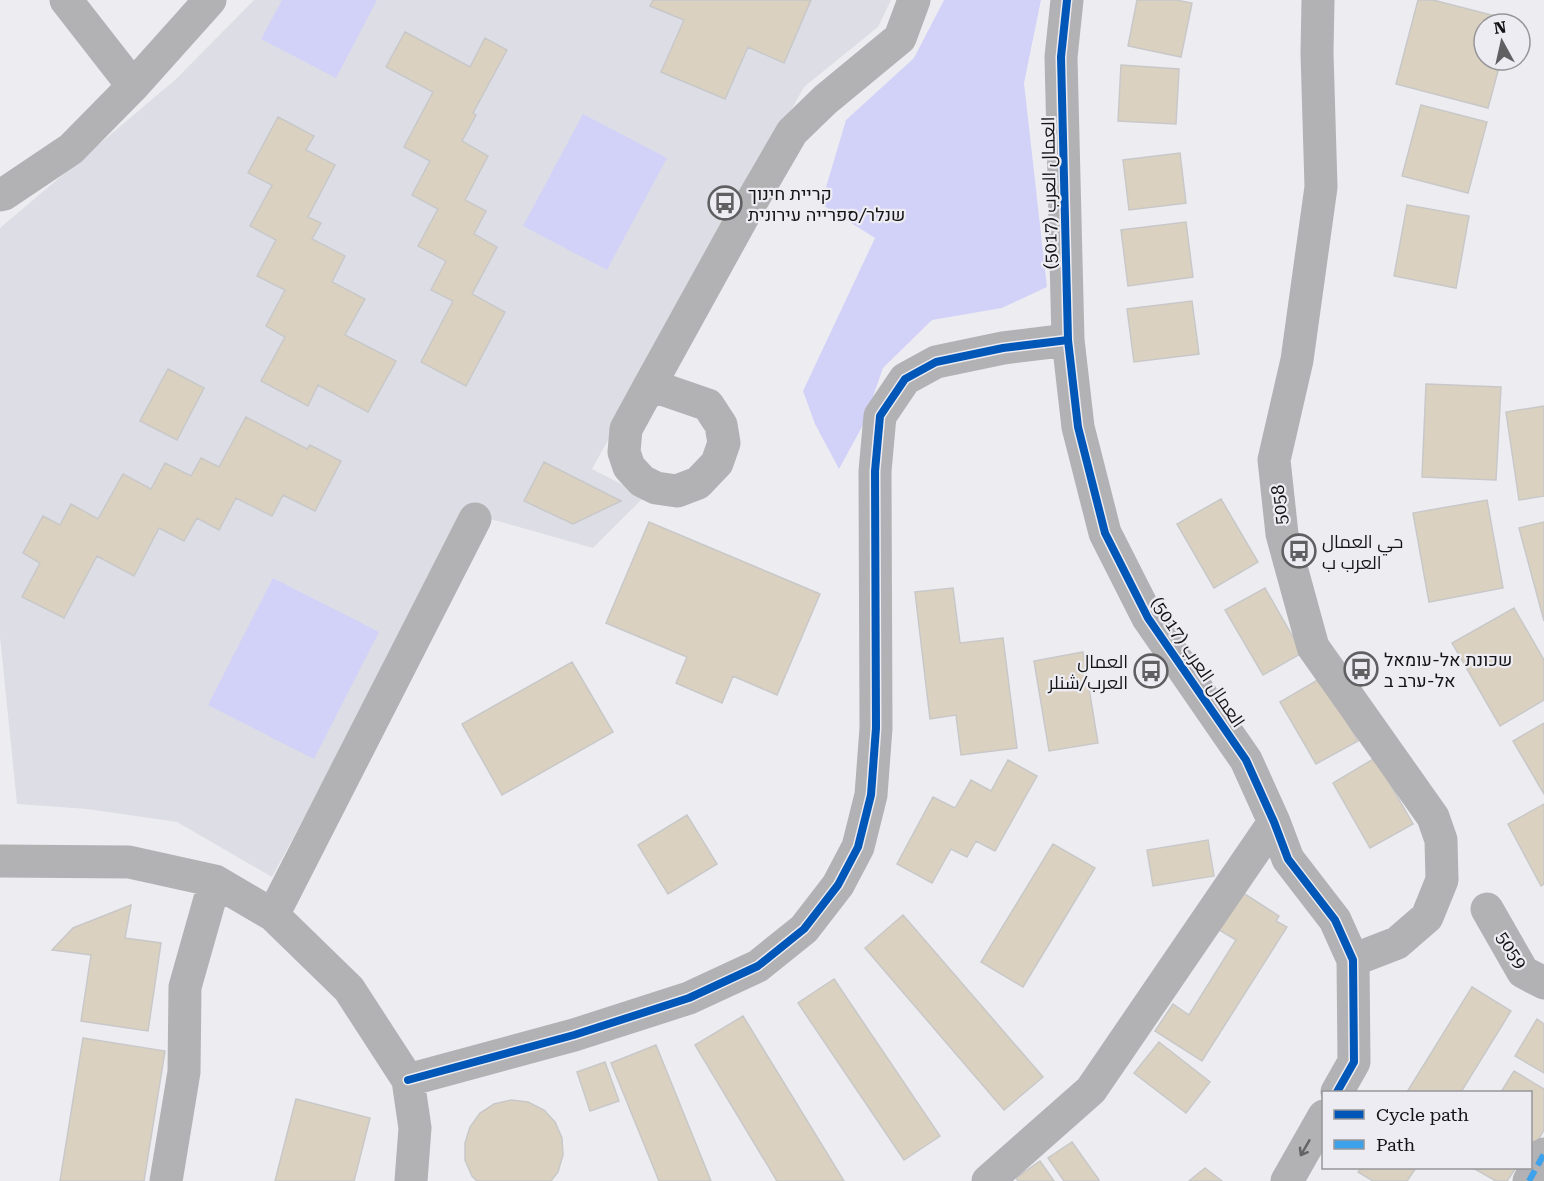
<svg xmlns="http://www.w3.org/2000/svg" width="1544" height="1181" font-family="'Roboto Serif',Cairo,Heebo,serif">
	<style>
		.built { fill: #dddde5 }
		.green { fill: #d2d2f9 }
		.building { fill: #dbd1c1; stroke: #c8c8c9; stroke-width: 1.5 }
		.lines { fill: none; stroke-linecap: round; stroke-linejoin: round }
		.minor { stroke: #b2b2b5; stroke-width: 33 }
		.quiet { stroke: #3da2ea; stroke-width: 6; stroke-dasharray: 12 6; stroke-linecap: butt }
		.cycleway-casing { stroke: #ececf2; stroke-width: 11 }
		.cycleway { stroke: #0057b8; stroke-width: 8 }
		.oneway { stroke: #636366 }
		.labels { text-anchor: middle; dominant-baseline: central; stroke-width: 4.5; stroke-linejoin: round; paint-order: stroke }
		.poi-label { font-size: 18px; fill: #141416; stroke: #ececf2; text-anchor: start }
		.street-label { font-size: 18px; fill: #141416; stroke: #ececf2 }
	</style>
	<rect width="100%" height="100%" fill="#ededf1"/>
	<path class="built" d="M254,0H891L878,27L804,87L592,469L645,496L593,548L469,513L272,877L177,822L87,809L17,804L0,637V228L176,79Z"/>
	<path class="green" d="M282,0H377L336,78L261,39Z
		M944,0H1041L1024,83L1047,287L1002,308L932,320L883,368L863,425L839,469L815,424L803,391L875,238L821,204L846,120L914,58Z
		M583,114L667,158L607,270L523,226Z
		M273,578L379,632L314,759L208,705Z"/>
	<path class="building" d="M653,0H811L784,63L748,47L725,99L661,72L684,20L650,6Z
		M1137,0H1176L1192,3L1181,57L1128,46Z
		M1418,0H1433L1511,20L1510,24H1484V60H1501L1488,108L1396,84Z
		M405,32L470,67L485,38L507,50L473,113L476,115L462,141L488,156L465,200L486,211L474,234L497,247L472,294L505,312L466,386L421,362L453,301L431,290L446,261L418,246L438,209L412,195L430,161L404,147L433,92L386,67Z
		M1121,65L1179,69L1176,124L1118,121Z
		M1421,105L1487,122L1468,193L1402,176Z
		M278,117L314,136L306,150L335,165L308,217L321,223L312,239L345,256L332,282L365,299L345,335L396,361L368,412L318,385L308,406L261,381L285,337L266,326L285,290L257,276L276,240L250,226L272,185L248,173Z
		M1180,153L1186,203L1129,210L1123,160Z
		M1407,205L1469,216L1456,288L1394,276Z
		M1186,222L1193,277L1128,286L1121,230Z
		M1192,301L1199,354L1134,362L1127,309Z
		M168,369L204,388L177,440L140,421Z
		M1426,384L1501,387L1496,480L1422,477Z
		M1544,406V496L1519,500L1506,412Z
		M246,417L307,449L310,445L341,461L315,511L283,495L272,516L236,498L219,530L197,518L184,541L159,528L134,576L97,556L64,618L22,597L40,563L23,553L43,516L60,525L71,504L98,519L123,474L151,489L165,463L191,476L201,458L219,467Z
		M544,462L621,501L573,524L524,501Z
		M1221,499L1258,562L1214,588L1177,524Z
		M1487,500L1503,588L1429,602L1413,513Z
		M649,522L820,594L777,695L733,676L722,703L676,683L687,657L606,623Z
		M1544,522V621L1519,528Z
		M953,588L960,643L1003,638L1017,748L961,755L956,715L930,719L915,592Z
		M1265,588L1302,653L1263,675L1225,610Z
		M1514,608L1544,660V700L1500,726L1452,643Z
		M1083,652L1098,743L1049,751L1034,661Z
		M572,662L613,732L502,795L462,724Z
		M1321,678L1358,741L1316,764L1280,702Z
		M1544,723V794L1513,741Z
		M1375,758L1413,824L1370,848L1333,783Z
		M1008,760L1037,776L995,851L976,841L967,857L951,849L932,883L897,864L933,797L955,808L971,780L991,791Z
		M1544,804V884L1541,886L1508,824Z
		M687,815L717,864L668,894L638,845Z
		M1208,840L1214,876L1153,886L1147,850Z
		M1053,844L1095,868L1023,987L981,962Z
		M1240,891L1279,916L1276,921L1287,927L1202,1061L1155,1031L1173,1004L1189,1015L1236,940L1216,928Z
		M131,905L125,938L161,943L148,1031L81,1021L91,955L52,950L73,928Z
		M903,915L1043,1077L1004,1110L865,948Z
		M834,979L940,1136L904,1160L798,1003Z
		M1472,987L1511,1011L1461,1092H1407Z
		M743,1016L844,1181H777L695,1045Z
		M1537,1019L1544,1024V1073L1515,1056Z
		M83,1038L165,1051L144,1181H60Z
		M1159,1042L1210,1082L1186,1113L1134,1073Z
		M656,1045L711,1181H659L611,1063Z
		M605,1062L619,1101L590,1111L577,1072Z
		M1514,1071L1544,1089V1130L1532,1150L1530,1092H1501Z
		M296,1099L370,1118L354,1181H275Z
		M511,1100L528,1102L544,1110L555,1122L562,1138L563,1155L558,1172L551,1181H477L472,1176L465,1160V1143L470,1127L480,1113L494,1104Z
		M1072,1142L1099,1180V1181H1064L1048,1158Z
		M1040,1161L1054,1181H1018L1016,1178Z
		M1205,1168L1222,1181H1189Z
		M1361,1168H1416L1407,1181H1373L1358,1172Z
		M1473,1168H1516L1507,1181H1496Z"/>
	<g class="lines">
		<path class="minor" d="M66,0L133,86
			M1067,0L1061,57L1068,340L1078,427L1105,533L1148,618L1246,760L1274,822L1288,859L1335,920L1353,960L1354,1062L1337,1092
			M1318,0L1317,53L1321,187L1297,360L1274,460L1282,534L1313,647L1433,817L1441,840L1442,880L1427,917L1397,943L1353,960
			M0,195L4,194L71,149L133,86L210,0
			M650,385L708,405L721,425L724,443L717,463L698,483L677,491L656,488L642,481L629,467L624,452L626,429L650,385L745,213L792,132L825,100L900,38L914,0
			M0,861L129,862L215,881L273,915L349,989L408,1080L415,1128L411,1181
			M1487,909L1523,972L1544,983
			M273,915L475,519
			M408,1080L574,1035L689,998L758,966L804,929L838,885L858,847L871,795L876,728L875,471L880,416L905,379L936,362L1003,348L1068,340
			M166,1181L184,1072L185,987L215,881
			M988,1181L1091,1090L1274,822
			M1287,1181L1324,1116
			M1529,1181L1544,1154"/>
		<path class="quiet" d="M1529,1181L1544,1154"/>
		<g class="cycleway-casing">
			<path id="cycleway" d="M1067,0L1061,57L1068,340L1078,427L1105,533L1148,618L1246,760L1274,822L1288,859L1335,920L1353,960L1354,1062L1337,1092
				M408,1080L574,1035L689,998L758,966L804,929L838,885L858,847L871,795L876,728L875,471L880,416L905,379L936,362L1003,348L1068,340"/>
		</g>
		<use href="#cycleway" class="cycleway"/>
	</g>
	<defs><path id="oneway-shaft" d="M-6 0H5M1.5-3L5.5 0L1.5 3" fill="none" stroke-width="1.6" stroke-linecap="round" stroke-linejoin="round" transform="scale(1.5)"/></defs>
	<use class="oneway" href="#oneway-shaft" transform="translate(1305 1148) rotate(120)"/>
	<defs>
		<g id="bus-ring" transform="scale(1.725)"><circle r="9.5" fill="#ececf2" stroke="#606063" stroke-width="1.5"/><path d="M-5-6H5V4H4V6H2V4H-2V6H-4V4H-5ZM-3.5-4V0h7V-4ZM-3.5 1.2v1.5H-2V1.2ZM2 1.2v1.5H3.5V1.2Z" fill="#606063"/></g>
	</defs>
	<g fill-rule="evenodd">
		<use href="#bus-ring" x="725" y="203"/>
		<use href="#bus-ring" x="1299" y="551"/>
		<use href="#bus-ring" x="1361" y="669"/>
		<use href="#bus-ring" x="1151" y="671"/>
	</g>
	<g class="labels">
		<g class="poi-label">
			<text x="748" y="193">קריית חינוך<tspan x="748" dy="21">שנלר/ספרייה עירונית</tspan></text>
			<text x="1322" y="541">حي العمال<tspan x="1322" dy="21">العرب ب</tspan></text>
			<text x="1384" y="659">שכונת אל-עומאל<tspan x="1384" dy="21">אל-ערב ב</tspan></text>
			<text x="1128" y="661" text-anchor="end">العمال<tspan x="1128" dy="21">العرب/شنلر</tspan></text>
		</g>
		<g class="street-label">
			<text transform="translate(1049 193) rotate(-91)">العمال العرب (5017)</text>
			<text transform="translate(1279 505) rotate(-96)">5058</text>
			<text transform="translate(1198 662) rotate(56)">العمال العرب (5017)</text>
			<text transform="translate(1512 950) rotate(57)">5059</text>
		</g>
	</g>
	<rect x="1322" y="1091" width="210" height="78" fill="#ececf2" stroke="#96969a" stroke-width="1.5"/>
	<rect x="1334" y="1110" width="30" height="9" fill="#0057b8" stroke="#96969a" stroke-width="1.5"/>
	<text x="1376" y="1121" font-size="18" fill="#141416">Cycle path</text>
	<rect x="1334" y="1140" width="30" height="9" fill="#3da2ea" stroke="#96969a" stroke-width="1.5"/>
	<text x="1376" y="1151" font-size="18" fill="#141416">Path</text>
	<g transform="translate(1502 42) rotate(352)"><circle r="28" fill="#ececf2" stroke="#96969a" stroke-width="1.5"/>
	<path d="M0-4.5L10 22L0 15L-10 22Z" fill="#606063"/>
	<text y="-9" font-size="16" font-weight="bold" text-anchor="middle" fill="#141416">N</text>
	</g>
</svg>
